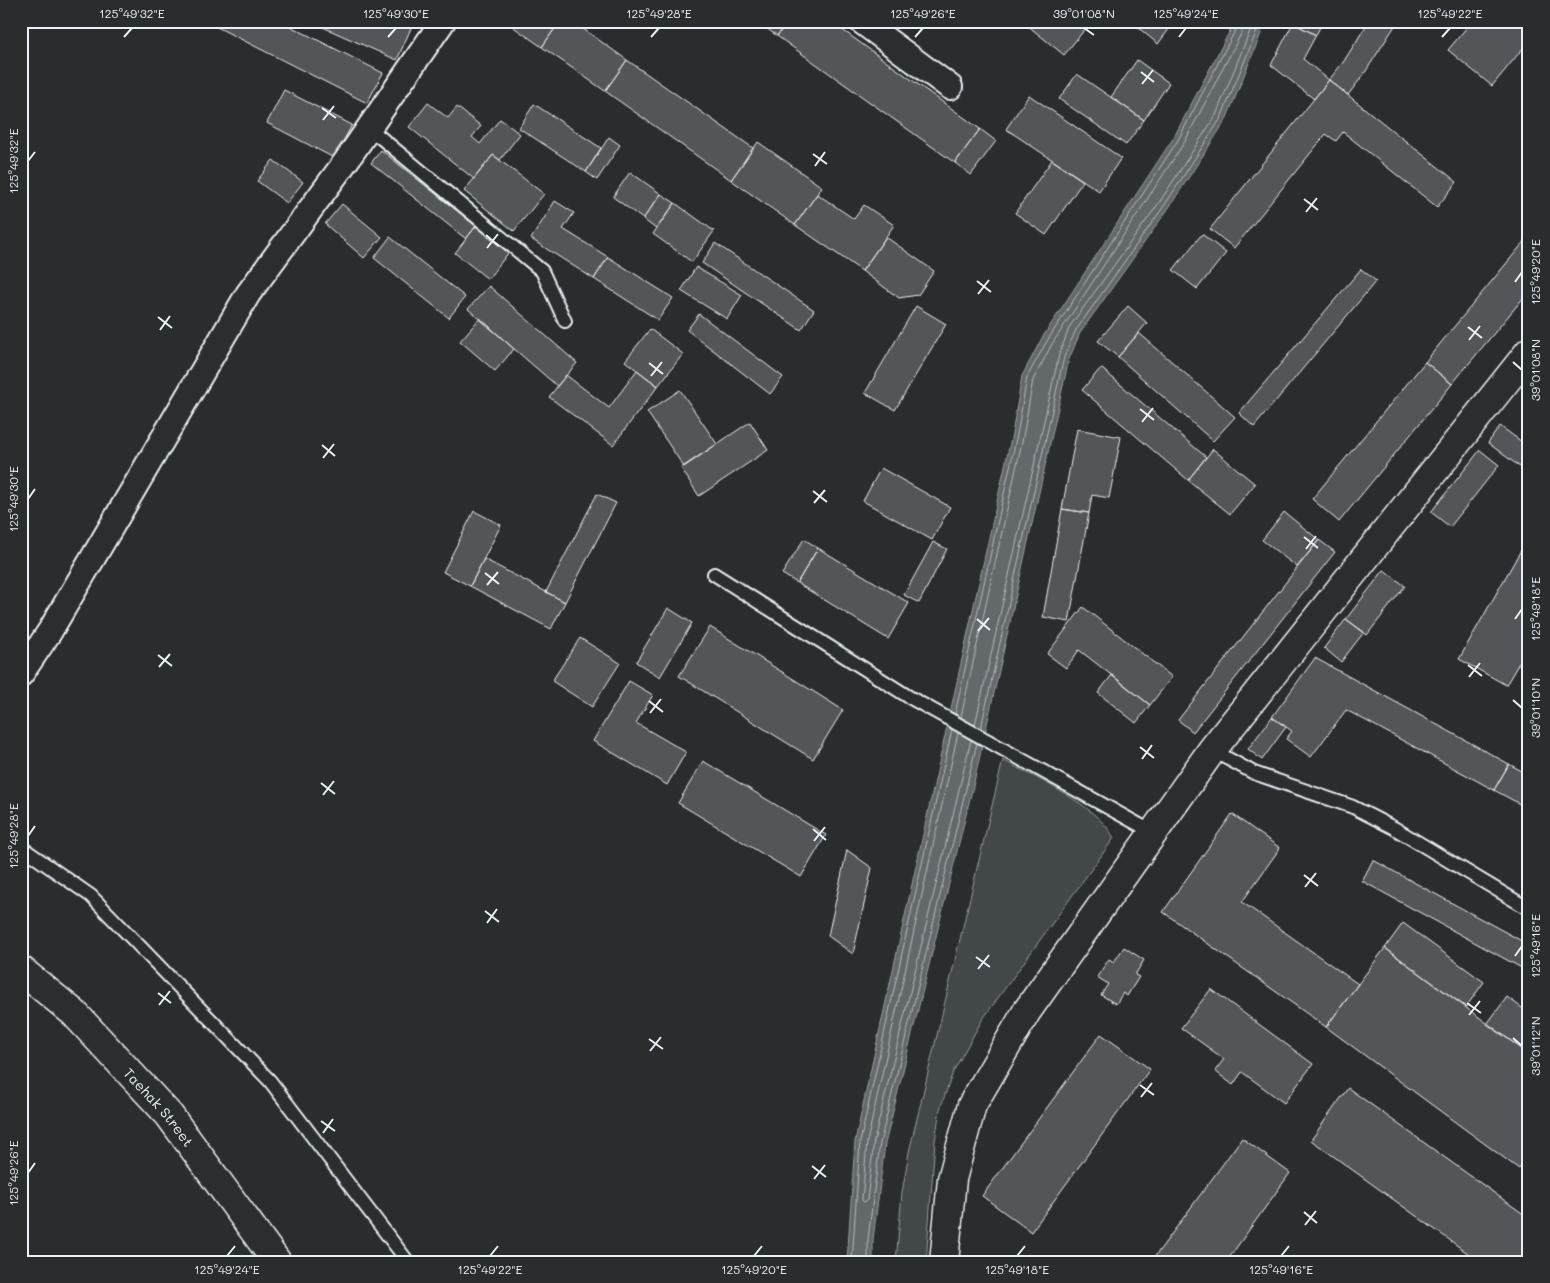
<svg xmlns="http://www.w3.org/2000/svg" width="1550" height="1283" font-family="Mali,sans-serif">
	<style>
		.green { fill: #424648; stroke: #959ca0 }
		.water { fill: #63686b; stroke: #989fa3 }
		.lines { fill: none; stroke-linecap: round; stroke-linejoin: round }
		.shore { stroke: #b3bac0; stroke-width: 1 }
		.building { fill: #535759; stroke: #e8f1f8 }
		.service-casing { stroke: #e8f1f8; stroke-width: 16 }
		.minor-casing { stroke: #e8f1f8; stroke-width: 28 }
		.tertiary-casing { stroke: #e8f1f8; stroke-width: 31 }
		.primary-casing { stroke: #e8f1f8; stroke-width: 31 }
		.service { stroke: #2a2d2e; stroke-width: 12 }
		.minor { stroke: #2a2d2e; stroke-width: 24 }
		.tertiary { stroke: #2a2d2e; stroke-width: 28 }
		.primary { stroke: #2a2d2e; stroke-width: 28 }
		.ticks { fill: none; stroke: #e8f1f8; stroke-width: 2 }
		.labels { text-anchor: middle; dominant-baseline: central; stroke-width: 5; stroke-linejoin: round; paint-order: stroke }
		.street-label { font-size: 14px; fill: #e8f1f8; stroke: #2a2d2e }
		.neatline { fill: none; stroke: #e8f1f8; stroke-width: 2 }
		.ticks-label { font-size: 12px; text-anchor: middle; fill: #e8f1f8 }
	</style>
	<rect width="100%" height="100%" fill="#2a2d2e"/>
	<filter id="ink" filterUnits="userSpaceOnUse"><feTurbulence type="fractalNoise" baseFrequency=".02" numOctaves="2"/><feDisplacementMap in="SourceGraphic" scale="10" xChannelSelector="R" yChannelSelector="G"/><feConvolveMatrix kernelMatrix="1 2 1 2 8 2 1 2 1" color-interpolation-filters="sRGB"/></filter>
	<g filter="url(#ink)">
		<path class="green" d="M1003,760C1037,779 1096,804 1114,838L982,1020L953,1072L940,1109L935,1141L926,1262H896L902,1193L909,1152Z"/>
		<path class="water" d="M1235,21H1266L1226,120L1168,209L1080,333L1069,359L974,782L885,1144L873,1239V1262H847L855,1141L1012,434L1022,376L1042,338L1174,137Z"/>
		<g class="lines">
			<path class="shore" d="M955,714L1017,435L1027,377L1047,341L1178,140L1238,25L1239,21
				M961,717L1023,437L1033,380L1052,344L1184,143L1244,28L1245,21
				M975,725L1059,355L1070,326L1159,203L1216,115L1254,21
				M981,728L1064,357L1076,330L1164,206L1221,118L1261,21
				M958,733L867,1142L862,1200L864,1202L867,1200L874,1141L971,740
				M852,1262L860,1142L952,729
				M868,1262V1239L880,1143L977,743"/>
		</g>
		<path class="building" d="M205,21H280L383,73L367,103Z
			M317,21H395L411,28L397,60L316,24Z
			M505,21H560L542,47Z
			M560,21H572L627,60L605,91L542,47Z
			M757,21H788L777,36Z
			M788,21H830L980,129L955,163L777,36Z
			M1022,21H1085L1089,24L1064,55Z
			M1130,21H1175L1158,44Z
			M1294,21H1323L1316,35L1293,23Z
			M1369,21H1398L1364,74L1348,95L1329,80L1344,61Z
			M1472,21H1529V41L1492,86L1448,50Z
			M1293,23L1316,35L1303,59L1329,80L1314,99L1271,65Z
			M627,60L753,148L731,180L605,91Z
			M1137,60L1169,83L1144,120L1111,97Z
			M1077,74L1144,120L1126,145L1059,99Z
			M1329,80L1457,182L1437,207L1343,132L1336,141L1326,134L1234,248L1210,229Z
			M284,90L352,125L334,158L267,123Z
			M1029,95L1121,158L1099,191L1006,129Z
			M428,103L448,118L457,107L481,126L472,137L480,144L500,119L520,134L500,160L493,155L474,179L409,127Z
			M534,104L601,148L586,172L519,128Z
			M980,129L996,141L971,175L955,163Z
			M609,137L620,145L597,180L586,172Z
			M758,142L822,187L795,225L731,180Z
			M381,150L476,226L466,239L371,163Z
			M493,155L544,194L514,231L464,191Z
			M273,160L303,182L287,203L257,181Z
			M1052,160L1083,181L1046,235L1015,213Z
			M630,172L661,194L643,219L613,197Z
			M661,194L675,203L656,229L643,219Z
			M817,194L854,219L864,205L894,225L862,271L795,225Z
			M555,201L574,213L563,229L608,257L594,279L531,239Z
			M675,203L714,231L692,262L653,234Z
			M342,204L382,237L364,258L325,224Z
			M476,226L509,252L488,279L455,253Z
			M1202,234L1226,253L1197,289L1173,270Z
			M1529,236V291L1452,384L1425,362Z
			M390,237L465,297L449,318L374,258Z
			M886,237L934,271L918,295L899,298L862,271Z
			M715,243L814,310L801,330L702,263Z
			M608,257L673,298L658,320L594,279Z
			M696,267L742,295L727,319L681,291Z
			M1361,269L1376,281L1254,427L1239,413Z
			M489,286L577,363L557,386L468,309Z
			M916,306L946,324L895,410L865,393Z
			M1128,306L1147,323L1118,357L1098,341Z
			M699,314L783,377L770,394L687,330Z
			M480,318L514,349L495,371L460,341Z
			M650,329L683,354L658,386L625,361Z
			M1139,333L1235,417L1213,441L1118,357Z
			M1425,362L1452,384L1339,522L1312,499Z
			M1101,368L1206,457L1188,480L1082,390Z
			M637,370L658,386L613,445L549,397L566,375L609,408Z
			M680,390L717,444L684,467L647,412Z
			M750,422L768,450L699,496L681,468Z
			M1500,426L1529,447V455L1520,467L1488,443Z
			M1077,429L1121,437L1109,498L1092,495L1089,513L1062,509Z
			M1213,449L1255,484L1230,514L1188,480Z
			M1480,450L1499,465L1450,527L1431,512Z
			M881,468L950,507L932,540L863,501Z
			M597,494L616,503L565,602L546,592Z
			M1062,509L1089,513L1069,622L1043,617Z
			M474,511L501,525L470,586L443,572Z
			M1284,512L1319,540L1297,567L1262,540Z
			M1529,536V646L1506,685L1459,659Z
			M804,539L818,548L797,583L782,574Z
			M1319,540L1335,552L1193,732L1178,720Z
			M933,542L947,549L919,603L904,595Z
			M818,548L909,603L888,639L797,583Z
			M484,559L565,602L551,629L470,586Z
			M1384,570L1405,586L1367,635L1346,619Z
			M1083,607L1172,677L1150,705L1079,650L1066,668L1047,654Z
			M668,608L692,623L660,677L636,662Z
			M1346,619L1364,632L1341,662L1324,648Z
			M710,627L843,710L813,759L679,676Z
			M580,638L620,663L592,707L552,681Z
			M1315,658L1509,764L1494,790L1346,710L1311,757L1286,739L1292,731L1272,717Z
			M1112,675L1150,705L1136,723L1098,693Z
			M629,681L653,695L636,723L686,752L667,785L593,741Z
			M1272,717L1286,727L1262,760L1248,749Z
			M703,761L826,835L801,877L678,803Z
			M1509,764L1529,775V809L1494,790Z
			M1232,814L1280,848L1242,902L1358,984L1326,1027L1163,912Z
			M847,850L872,868L853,954L828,936Z
			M1373,860L1529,945V972L1362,881Z
			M1403,923L1484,982L1466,1007L1385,948Z
			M1124,947L1144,960L1135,975L1139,977L1127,996L1123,993L1116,1004L1101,995L1108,984L1097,977L1109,959L1114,962Z
			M1385,948L1529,1054V1156L1519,1169L1326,1027Z
			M1211,989L1313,1064L1284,1103L1242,1072L1233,1085L1215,1071L1224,1059L1181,1028Z
			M1507,997L1529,1013V1054L1487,1024Z
			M1101,1034L1150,1069L1031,1232L982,1196Z
			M1348,1088L1529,1218V1262H1480L1311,1140Z
			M1242,1138L1290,1173L1226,1262H1151Z"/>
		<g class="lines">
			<g class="service-casing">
				<path id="service" d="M369,128L542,271L565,321
					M714,574L909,697L1154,833
					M1212,750L1254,773L1353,807L1394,828L1529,909
					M21,847L91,896L270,1081L408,1262"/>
			</g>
			<g class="minor-casing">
				<path id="minor" d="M861,21L950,87
					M21,674L50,631L248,294L346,161L443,21"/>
			</g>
			<g class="tertiary-casing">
				<path id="tertiary" d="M944,1262L952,1179L972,1105L1027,1011L1212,750L1529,352"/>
			</g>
			<g class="primary-casing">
				<g id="primary">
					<path id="s1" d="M21,970L74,1013L169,1115L277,1262"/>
				</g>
			</g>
			<use href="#service" class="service"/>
			<use href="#minor" class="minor"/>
			<use href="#tertiary" class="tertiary"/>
			<use href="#primary" class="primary"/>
		</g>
	</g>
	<path class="ticks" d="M1084,28L1094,35M124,37L132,28M388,37L396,28M651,37L659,28M915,37L923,28M1179,37L1186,28M1442,37L1450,28M1141,72L1154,82M1142,84L1153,70M322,108L336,118M323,120L334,106M813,154L827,164M28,161L35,152M815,166L825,152M1304,199L1318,210M1306,212L1317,198M486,235L499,246M487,248L498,234M977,281L991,292M1515,282L1522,272M978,294L989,280M158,317L172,328M1468,327L1482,338M160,330L170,316M1469,340L1480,326M1513,362L1522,370M649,363L663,374M651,376L662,362M1140,409L1154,420M1142,422L1153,408M322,445L335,456M323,458L334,444M813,491L827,502M28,499L35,489M814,503L825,490M1304,537L1318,548M1306,549L1316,536M485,573L499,584M487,585L498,572M977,619L990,630M1515,619L1522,609M978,631L989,618M158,655L172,666M1468,665L1482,676M159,667L170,654M1469,677L1480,663M1513,700L1522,708M649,701L663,712M650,713L661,699M1140,747L1154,758M1142,759L1152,745M321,783L335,794M323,795L334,781M813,829L826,840M28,836L35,826M814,841L825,827M1304,875L1318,886M1305,887L1316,873M485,911L499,922M487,923L497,909M1515,956L1522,946M976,957L990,967M978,969L989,955M158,993L171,1003M1467,1003L1481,1013M159,1005L170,991M1469,1015L1480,1001M1513,1038L1522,1046M649,1039L663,1049M650,1051L661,1037M1140,1085L1154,1095M1141,1097L1152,1083M321,1121L335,1131M323,1133L333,1119M812,1166L826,1177M28,1173L35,1163M814,1179L825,1165M1304,1212L1317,1223M1305,1225L1316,1211M227,1256L235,1246M490,1256L498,1246M754,1256L762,1246M1017,1256L1025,1246M1281,1256L1289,1246"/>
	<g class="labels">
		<g class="street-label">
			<text stroke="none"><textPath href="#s1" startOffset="195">Taehak Street</textPath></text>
		</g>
	</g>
	<rect width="1550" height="1283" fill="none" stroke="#2a2d2e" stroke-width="55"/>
	<rect x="28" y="28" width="1494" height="1228" class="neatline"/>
	<g class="ticks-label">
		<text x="132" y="18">125°49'32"E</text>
		<text x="396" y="18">125°49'30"E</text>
		<text x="659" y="18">125°49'28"E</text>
		<text x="923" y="18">125°49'26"E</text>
		<text x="1084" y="18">39°01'08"N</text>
		<text x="1186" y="18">125°49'24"E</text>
		<text x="1450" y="18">125°49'22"E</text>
		<text transform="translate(14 161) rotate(-90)" y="4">125°49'32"E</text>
		<text transform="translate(1536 272) rotate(-90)" y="4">125°49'20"E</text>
		<text transform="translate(1536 370) rotate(-90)" y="4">39°01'08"N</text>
		<text transform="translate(14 499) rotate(-90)" y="4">125°49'30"E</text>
		<text transform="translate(1536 609) rotate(-90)" y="4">125°49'18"E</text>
		<text transform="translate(1536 708) rotate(-90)" y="4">39°01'10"N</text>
		<text transform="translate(14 836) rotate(-90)" y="4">125°49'28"E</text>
		<text transform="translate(1536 946) rotate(-90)" y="4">125°49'16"E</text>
		<text transform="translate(1536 1046) rotate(-90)" y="4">39°01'12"N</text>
		<text transform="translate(14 1173) rotate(-90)" y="4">125°49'26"E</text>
		<text x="227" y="1274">125°49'24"E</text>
		<text x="490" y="1274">125°49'22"E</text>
		<text x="754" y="1274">125°49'20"E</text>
		<text x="1017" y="1274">125°49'18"E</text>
		<text x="1281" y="1274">125°49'16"E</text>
	</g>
</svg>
